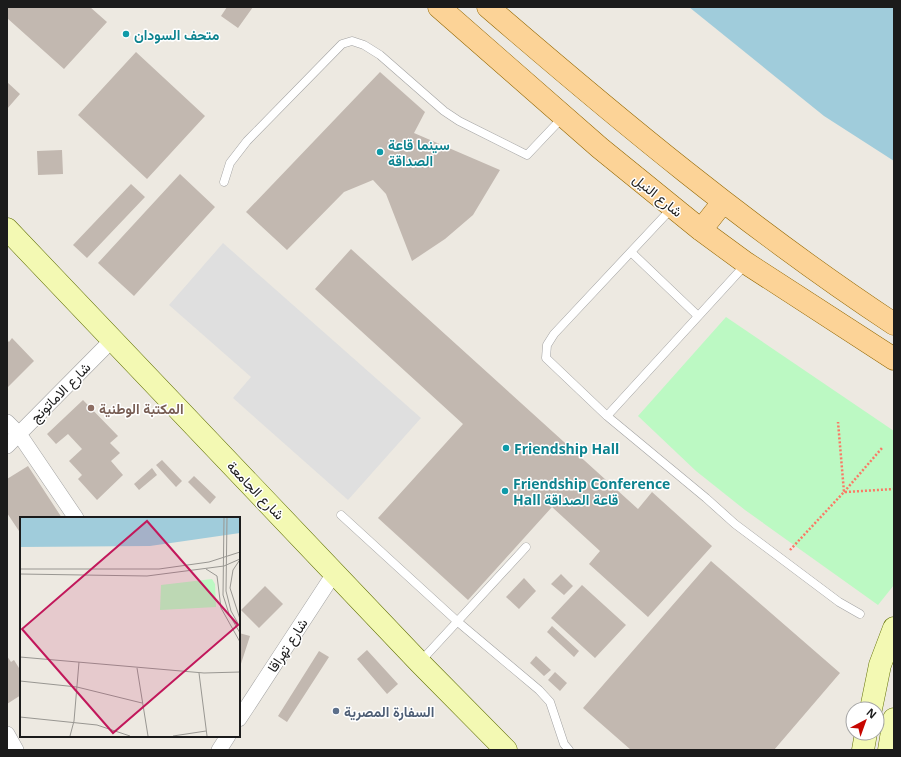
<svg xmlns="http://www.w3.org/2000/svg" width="901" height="757" font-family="'Open Sans',Vazirmatn,sans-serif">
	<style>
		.park { fill: #bcf9c3 }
		.parking { fill: #dfdfdf }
		.water { fill: #a0ccdb }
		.building { fill: #c2b8b0 }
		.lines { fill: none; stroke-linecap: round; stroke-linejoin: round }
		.lane-casing { stroke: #a2a2a2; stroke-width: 9 }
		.street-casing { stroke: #a2a2a2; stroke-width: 16 }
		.secondary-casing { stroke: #617004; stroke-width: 23 }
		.primary-casing { stroke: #936700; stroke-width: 23 }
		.path { stroke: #fa7965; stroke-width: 2.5; stroke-dasharray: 2 2; stroke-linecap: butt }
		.lane { stroke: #fff; stroke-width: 8 }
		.street { stroke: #fff; stroke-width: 15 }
		.secondary { stroke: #f3f9b3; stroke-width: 22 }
		.primary { stroke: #fcd397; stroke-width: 22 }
		.culture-dot { fill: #0f9aa8; stroke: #fff; stroke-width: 1.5 }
		.education-dot { fill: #8d6e63; stroke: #fff; stroke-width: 1.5 }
		.service-dot { fill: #5c6f8a; stroke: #fff; stroke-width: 1.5 }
		.labels { text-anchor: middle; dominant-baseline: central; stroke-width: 3; stroke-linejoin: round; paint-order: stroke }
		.culture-label { font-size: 14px; font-weight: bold; fill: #0d838f; stroke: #fff; text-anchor: start }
		.street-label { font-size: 14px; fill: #1b1b1b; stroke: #fff }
		.education-label { font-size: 14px; font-weight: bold; fill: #785e54; stroke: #fff; text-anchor: start }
		.service-label { font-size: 14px; font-weight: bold; fill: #4e5e75; stroke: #fff; text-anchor: start }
		.inset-road { fill: none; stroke: #999792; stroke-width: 1 }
		.view { fill: #c2185b; fill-opacity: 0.15; stroke: #c2185b; stroke-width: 2 }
		.inset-edge { fill: none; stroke: #1b1b1b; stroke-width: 2 }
	</style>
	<rect width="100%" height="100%" fill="#ede9e1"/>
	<path class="park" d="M726,317L894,431V585L878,605L745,510L696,471L638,416Z"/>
	<path class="parking" d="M223,243L421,418L348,500L233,398L251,377L169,305Z"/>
	<path class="water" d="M689,7H894V161L824,116Z"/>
	<path class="building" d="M7,7H90L107,22L64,69L7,18Z
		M227,7H253L238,28L221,16Z
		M136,52L205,116L147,179L78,115Z
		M380,72L425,112L414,133L500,170L473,215L445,239L412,261L386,194L373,180L344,192L287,250L246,212Z
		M7,82L20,94L7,109Z
		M62,150L63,174L38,175L37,151Z
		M180,174L215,207L134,296L98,263Z
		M131,184L145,197L87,258L73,245Z
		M351,249L638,509L652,492L712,546L648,617L589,564L600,551L552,507L468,600L378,518L463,424L315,289Z
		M12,338L34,361L7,388V340L9,342Z
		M83,400L118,436L110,443L120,453L111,461L123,475L97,500L78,479L82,475L69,461L82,449L68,434L56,444L47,434Z
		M162,460L182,481L176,487L156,465Z
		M28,466L62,518H21V534L7,513V479Z
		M152,468L157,475L139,490L134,484Z
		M194,476L216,497L210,504L188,482Z
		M711,561L840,673L774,750H631L583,708Z
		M561,574L573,586L564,595L551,584Z
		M524,578L536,591L519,609L506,597Z
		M582,585L626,625L595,658L551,618Z
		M265,586L283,604L259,628L241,610Z
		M552,626L579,651L574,657L547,632Z
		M239,633L250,636L239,670Z
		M367,650L398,684L387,694L357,659Z
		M319,651L329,657L287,722L278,716Z
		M7,656L11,662L14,660L19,668L21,667V695L7,704V685L8,684L7,682Z
		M536,656L551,670L544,676L530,663Z
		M555,672L567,683L560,691L548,680Z"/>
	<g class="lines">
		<g class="lane-casing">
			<path id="lane" d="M224,182L230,163L247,141L342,44L352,41L364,45L380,55L444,111L459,121L527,155L563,117
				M672,208L554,334L547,345L546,358L607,416L706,498L735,524L839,602L860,614
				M631,252L698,316
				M607,416L746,264
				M341,515L458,622L539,690L550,702L564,744L569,750
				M420,662L526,547"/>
		</g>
		<g class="street-casing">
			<path id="street" d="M7,422L19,434L76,518
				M7,446L113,339
				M239,719L335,572
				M7,734L16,750
				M219,750L228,736"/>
		</g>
		<g class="secondary-casing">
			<path id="secondary" d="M7,229L420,663L506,750
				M871,709L880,665L894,628
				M863,750L866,733
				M889,750L894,719"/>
		</g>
		<g class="primary-casing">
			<path id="primary" d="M439,7L600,148L701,230L746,263L894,359
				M488,7C618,119 750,229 894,324
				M701,230L723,202"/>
		</g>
		<path class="path" d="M844,492L882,448
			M845,492L894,489
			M790,550L844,492L838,422"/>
		<use href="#lane" class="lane"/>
		<use href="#street" class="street"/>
		<use href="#secondary" class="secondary"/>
		<use href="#primary" class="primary"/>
	</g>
	<g class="culture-dot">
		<circle cx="126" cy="34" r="4"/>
		<circle cx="380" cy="152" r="4"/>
		<circle cx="506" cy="448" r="4"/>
		<circle cx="505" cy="491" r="4"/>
	</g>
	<circle class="education-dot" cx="91" cy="408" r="4"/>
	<circle class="service-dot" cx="336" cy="711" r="4"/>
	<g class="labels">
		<g class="culture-label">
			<text x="134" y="34">متحف السودان</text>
			<text x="388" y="144">سينما قاعة<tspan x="388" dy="16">الصداقة</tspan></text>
			<text x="514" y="448">Friendship Hall</text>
			<text x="513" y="483">Friendship Conference<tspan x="513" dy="16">Hall قاعة الصداقة</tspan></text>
		</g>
		<g class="street-label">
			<text transform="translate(658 195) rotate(39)">شارع النيل</text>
			<text transform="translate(60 392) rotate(-45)">شارع الاماتونج</text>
			<text transform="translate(256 490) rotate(46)">شارع الجامعة</text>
			<text transform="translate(287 645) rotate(-57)">شارع تهراقا</text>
		</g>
		<g class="education-label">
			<text x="99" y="408">المكتبة الوطنية</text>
		</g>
		<g class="service-label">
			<text x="344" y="711">السفارة المصرية</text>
		</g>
	</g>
	<g transform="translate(20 517)">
		<rect width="220" height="220" fill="#ede9e1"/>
		<path d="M192,62L195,67L196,90L140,93L141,68Z" fill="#bcf9c3"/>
		<path d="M0,1H220V16L130,29L0,30Z" fill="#a0ccdb"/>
		<path class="inset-road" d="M204,1L203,78L209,97L220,116M207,1L206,74L211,94L220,110M219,44L213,53L210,71L220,102M0,52H139L189,45L220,35M186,52L197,59L201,91L220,125M0,57L127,59L204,49L220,42M0,140L184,156L220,155M117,151L128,219M179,156L187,219M0,164L57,170L122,186M0,200L77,208L110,219M50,219L54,204L59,145M153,219L186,214"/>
		<path class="view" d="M127,4L218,108L93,216L2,112Z"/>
		<rect width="220" height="220" class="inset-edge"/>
	</g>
	<rect width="901" height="757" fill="none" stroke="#1b1b1b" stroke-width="16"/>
	<g transform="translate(865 721) rotate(41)"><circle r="19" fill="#ffffff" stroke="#a4a4a4"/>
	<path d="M0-3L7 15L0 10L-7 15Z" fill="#c70600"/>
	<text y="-6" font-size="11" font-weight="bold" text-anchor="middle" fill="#1b1b1b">N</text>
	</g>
</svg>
